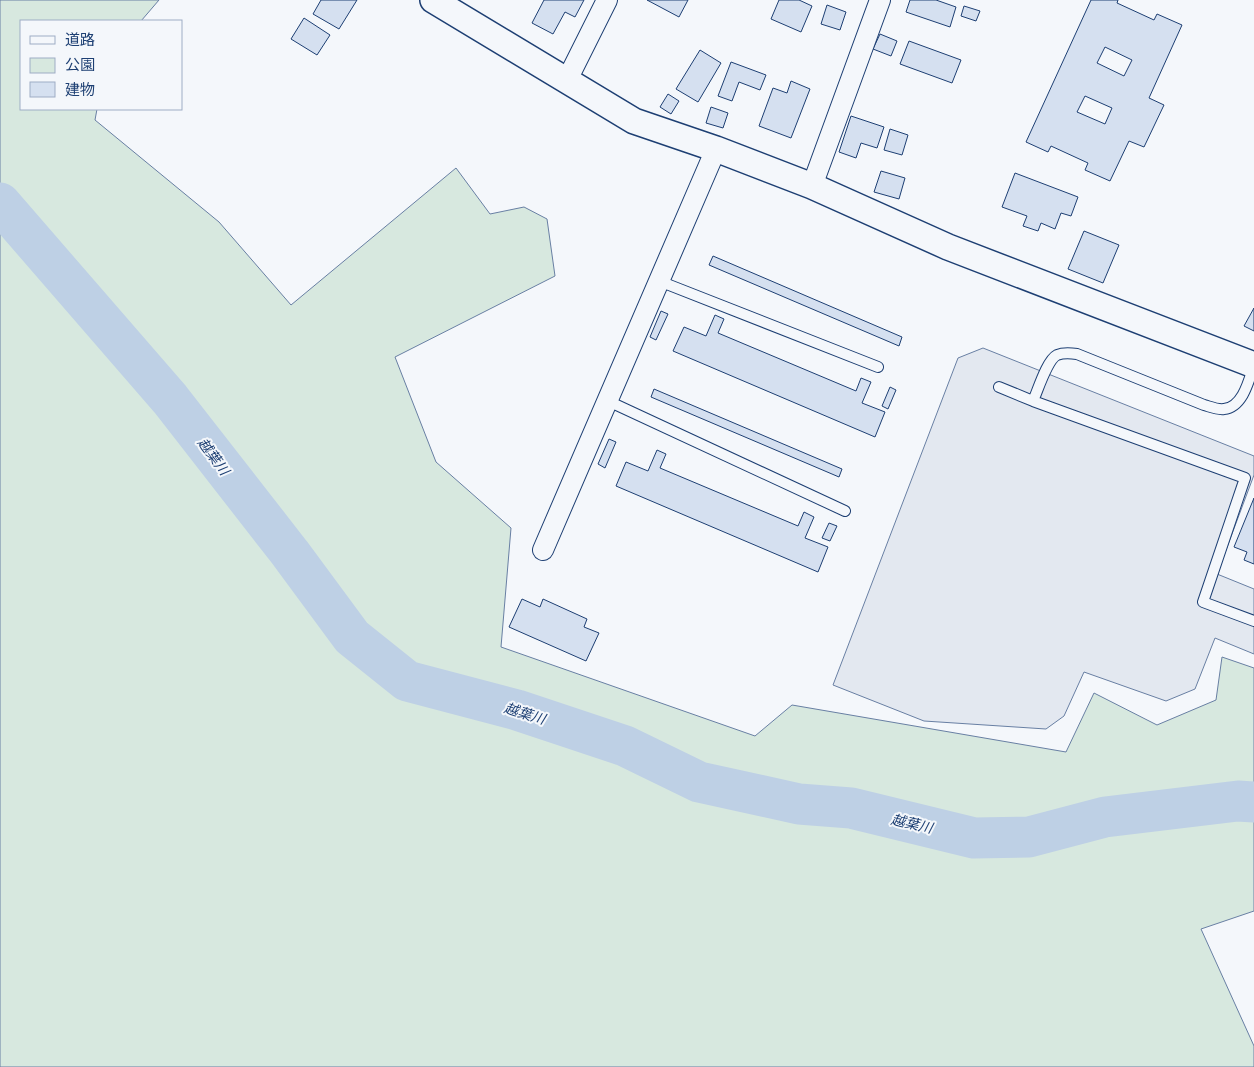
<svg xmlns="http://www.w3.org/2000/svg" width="1254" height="1067" font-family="'Titillium Web','Noto Sans JP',sans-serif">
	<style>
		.green { fill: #d7e8df; stroke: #687fa3 }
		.parking { fill: #e3e8f0; stroke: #687fa3 }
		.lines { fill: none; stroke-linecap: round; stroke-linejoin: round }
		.river { stroke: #bed0e5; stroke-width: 41 }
		.building { fill: #d5e0f0; stroke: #1d3f73; fill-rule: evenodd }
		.service-casing { stroke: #1d3f73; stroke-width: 12 }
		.minor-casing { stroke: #1d3f73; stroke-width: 22 }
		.tertiary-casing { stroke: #1d3f73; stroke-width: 28 }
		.service { stroke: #f4f7fb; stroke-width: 10 }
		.minor { stroke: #f4f7fb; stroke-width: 20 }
		.tertiary { stroke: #f4f7fb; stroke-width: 25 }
		.labels { text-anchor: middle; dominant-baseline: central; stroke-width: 4; stroke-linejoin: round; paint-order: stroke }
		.water-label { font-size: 14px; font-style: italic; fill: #1d3f73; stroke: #f4f7fb }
	</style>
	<rect width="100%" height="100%" fill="#f4f7fb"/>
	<path class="green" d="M0,0H159L141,21H21V109H97L95,120L219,222L291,305L456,168L490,214L524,207L547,219L555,276L395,357L436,462L511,528L501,647L755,736L792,705L1066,752L1094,693L1157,725L1216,700L1222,657L1254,668V911L1201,929L1254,1046V1067H0Z"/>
	<path class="parking" d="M983,348L1254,456V475L1217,574L1254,589V654L1215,638L1195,689L1166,701L1084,672L1064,716L1046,729L924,721L833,685L958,358Z"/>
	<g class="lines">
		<path class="river" d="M0,203L170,399L290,553L352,637L407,681L517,710L625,746L699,782L799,804L851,808L974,838L1029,837L1105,817L1238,801L1254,802"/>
	</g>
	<path class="building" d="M321,0H357L339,29L313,14Z
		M544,0H584L575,17L565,12L553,34L532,23Z
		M647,0H688L679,17Z
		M779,0H799L812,6L801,32L771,19Z
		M910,0H936L956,7L950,27L906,12Z
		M1091,0H1118L1117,3L1154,20L1157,14L1182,25L1149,98L1164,105L1144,147L1129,141L1110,181L1085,170L1088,163L1051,146L1048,152L1026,142ZM1105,47L1132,60L1124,76L1097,63ZM1085,96L1112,108L1105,124L1077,112Z
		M827,5L846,12L840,30L821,24Z
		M964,6L980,11L976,21L961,16Z
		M304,18L330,35L317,55L291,39Z
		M880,34L897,41L891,56L873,49Z
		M909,41L961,60L952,83L900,64Z
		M700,50L721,63L698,102L676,89Z
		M731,62L766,75L760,90L739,82L732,101L718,96Z
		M791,81L810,89L791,138L759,126L773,88L787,93Z
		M668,94L679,101L671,114L660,107Z
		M711,107L728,113L723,128L706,123Z
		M851,116L884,127L877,148L861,143L856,158L839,152Z
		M890,129L908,135L902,155L884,150Z
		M881,171L905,178L899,199L874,192Z
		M1015,173L1078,197L1071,216L1061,213L1055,229L1041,223L1038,231L1023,226L1027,216L1002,207Z
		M1084,231L1119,245L1103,283L1068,269Z
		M713,256L902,337L899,346L709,265Z
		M1254,308V331L1244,326Z
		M661,311L668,314L656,340L650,337Z
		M715,315L724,319L718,333L856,391L861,378L871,382L862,403L885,412L875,437L673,351L684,327L706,336Z
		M890,387L896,390L888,409L882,406Z
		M654,389L842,469L839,477L651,397Z
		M609,439L616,442L605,468L598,464Z
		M657,450L666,454L660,468L798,526L804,512L814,517L805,538L828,547L818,572L616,486L626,462L648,471Z
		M1254,498V564L1244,560L1247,552L1234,547Z
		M829,523L837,526L830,541L822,538Z
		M522,599L540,607L543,599L587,619L584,627L599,633L586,661L509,627Z"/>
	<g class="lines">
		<g class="service-casing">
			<path id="service" d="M659,281L878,367
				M999,387L1033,401L1245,478L1203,602L1254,621
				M608,401L845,511
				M1033,401C1038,390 1047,360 1057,355C1064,352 1071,353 1077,354L1204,405C1211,407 1218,410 1224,409C1243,407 1249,380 1254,365"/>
		</g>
		<g class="minor-casing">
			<path id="minor" d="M567,80L607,0
				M812,186L880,0
				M543,550L716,149"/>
		</g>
		<g class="tertiary-casing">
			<path id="tertiary" d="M433,0L634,121L716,149L812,186L948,247L1254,365"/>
		</g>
		<use href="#service" class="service"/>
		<use href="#minor" class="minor"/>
		<use href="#tertiary" class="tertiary"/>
	</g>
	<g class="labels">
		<g class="water-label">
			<text transform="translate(214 456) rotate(53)">越葉川</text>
			<text transform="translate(525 713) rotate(17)">越葉川</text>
			<text transform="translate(912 823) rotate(13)">越葉川</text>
		</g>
	</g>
	<rect x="20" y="20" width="162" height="90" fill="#f4f7fb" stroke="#9eadc5"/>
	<rect x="30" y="36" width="25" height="8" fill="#f4f7fb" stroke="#9eadc5"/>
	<text x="65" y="45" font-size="15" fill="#1d3f73">道路</text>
	<rect x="30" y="58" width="25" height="15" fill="#d7e8df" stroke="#9eadc5"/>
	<text x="65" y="70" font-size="15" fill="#1d3f73">公園</text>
	<rect x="30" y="82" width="25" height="15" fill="#d5e0f0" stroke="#9eadc5"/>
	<text x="65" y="95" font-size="15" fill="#1d3f73">建物</text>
</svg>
